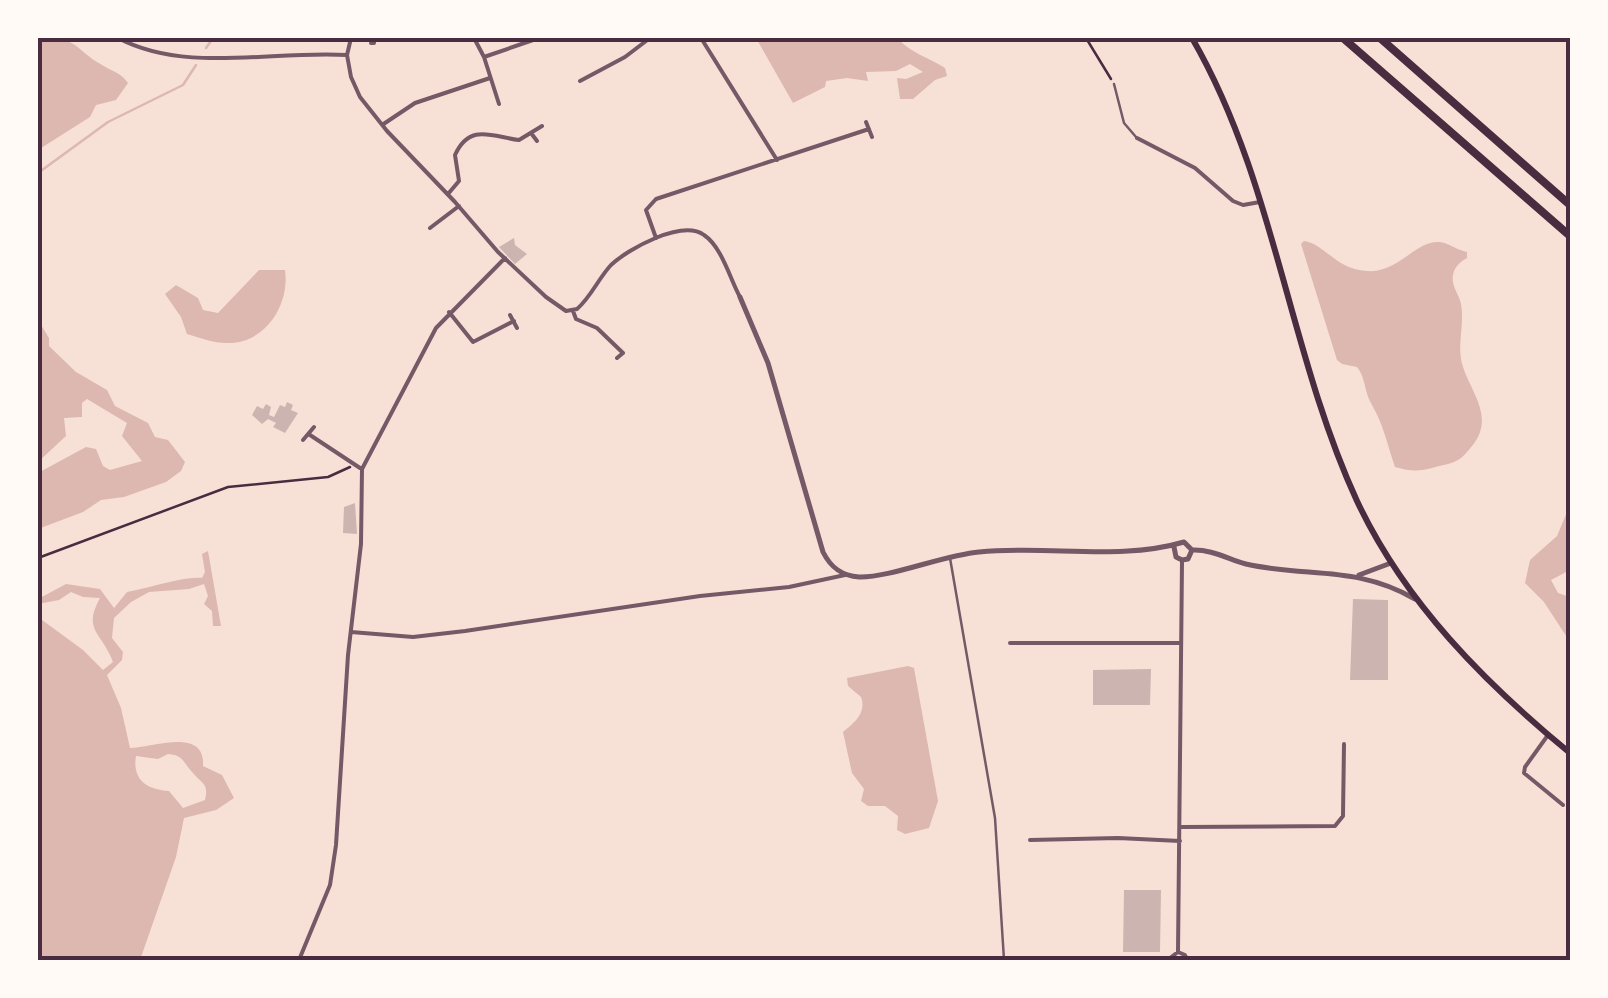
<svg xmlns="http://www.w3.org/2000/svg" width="1608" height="998" font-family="Roboto,sans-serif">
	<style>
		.water { fill: #dcb8b0; fill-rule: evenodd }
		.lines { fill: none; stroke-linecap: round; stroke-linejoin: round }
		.stream { stroke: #dcb8b0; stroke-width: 2.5 }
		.building { fill: #ccb4b1 }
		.path { stroke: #4a2c40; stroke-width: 2.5 }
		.service { stroke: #755966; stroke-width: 2.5 }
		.minor { stroke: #755966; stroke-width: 4 }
		.tertiary { stroke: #755966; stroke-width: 5 }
		.secondary { stroke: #4a2c40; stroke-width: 6 }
		.motorway { stroke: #4a2c40; stroke-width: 8 }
		.neatline { fill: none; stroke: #4a2c40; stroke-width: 4 }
	</style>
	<rect width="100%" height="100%" fill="#f7e1d7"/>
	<path class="water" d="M38,38C81,38 71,47 102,65C113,72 120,72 128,83L116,100L96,105L90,117L38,150Z
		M756,38H786L789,42C827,35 862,43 899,40C913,54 928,57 945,68L947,76L935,80L913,99H900L897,78L906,79L923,72L910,64L896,71L866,72L868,81L847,78L826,81L825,87L793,103Z
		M1304,241C1325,244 1335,269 1367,271C1401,274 1419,233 1447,244C1454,247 1459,250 1467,252V258C1460,262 1455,266 1453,275C1451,286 1459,294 1461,304C1465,325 1456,346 1463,367C1472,394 1495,418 1472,446C1464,456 1460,461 1448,464C1425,469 1420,474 1395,467C1387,444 1384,426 1372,405C1364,392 1366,378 1357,367L1342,364L1337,360L1301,244Z
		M259,270H285C290,304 266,344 227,343C213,343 200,338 187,334L181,317L165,294L176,285L198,298L203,310L218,313Z
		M38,320L49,338V346L76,372L107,390L115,406L148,423L155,437L168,440L185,462L181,471L166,482L124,497L101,500L83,512L38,529V473L86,447L96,449L103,466L110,470L142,461L122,436L127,423L87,399L82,403V417L64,418L66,436L38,462Z
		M1570,505V570L1551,580L1558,593L1570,597V642L1544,602L1525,583L1530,560L1557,536Z
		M208,551L221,626H213L212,611L204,604L208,596L204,584L189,589L149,592L131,602L114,618L112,638L123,652L122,660L107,675L121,708L130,748C150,748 206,726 203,766L222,775L234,798L216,810L184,818L176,857L140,960H38V617L83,650L103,670L113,662C102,632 82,631 100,598L83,597L71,592L59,600L38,604V599L66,584L100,589L114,608L127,592C146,589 184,576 202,578L205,572L202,554ZM168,754C184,755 183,763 193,773C202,784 209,783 205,800L183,808L169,791C147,790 132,780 136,756L158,759Z
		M908,666L914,668L938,801L929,828L905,834L897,830L898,816L885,806H868L861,801L864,789L852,773L843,732C854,723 867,713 861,697L848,686L847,678Z"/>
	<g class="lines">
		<path class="stream" d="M206,48L213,38
			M38,173L108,122L183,85L196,65"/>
	</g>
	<path class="building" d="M514,238L515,245L527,254L515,264L499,247Z
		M287,402L293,405L291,410L298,413L285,433L273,427L276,423L268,419L262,424L252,415L257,406L263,409L266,404L271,407L269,415L274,417L280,405L285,407Z
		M355,503L357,534L343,533L344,507Z
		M1353,599L1388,600V680H1350Z
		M1151,669L1150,705H1093V670Z
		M1124,890H1161L1160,952H1123Z"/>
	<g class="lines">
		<path class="path" d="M1086,38L1111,79
			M38,558L228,487L328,477L350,467"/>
		<path class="service" d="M1114,84L1124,123L1136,137
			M950,558L995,818L1004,960"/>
		<path class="minor" d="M118,38C186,74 273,50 347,55
			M351,38L347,55L351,77L360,97L387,131L455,202L498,252L546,297L566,311L577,309C591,297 598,279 611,265C628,249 682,219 704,235C722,247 730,279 740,297
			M474,38L484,57L499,104
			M701,38L777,160
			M371,43H374V38
			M484,57L539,38
			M580,81L625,57L650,38
			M866,122L872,137
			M382,125L415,103L490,78
			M531,133L537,141
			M1137,138L1195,168L1233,201L1243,205L1260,202
			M448,194L459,181L455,155C470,122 493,137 519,140L542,126
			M430,228L459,206
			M656,238L646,210L656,199L869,129
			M573,311L576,319L597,328L623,353L617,358
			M449,312L473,342L514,321
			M510,315L517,328
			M310,435L360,468
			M303,440L314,427
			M351,632L413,637L465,631L700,596L789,587L845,575
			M1010,643H1180
			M1548,735L1525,767L1524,773L1563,805
			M1181,827L1335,826L1343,816L1344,744
			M1030,840L1118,838L1180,841
			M1178,952L1182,562
			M1170,958L1178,952L1185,955L1187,960
			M1187,959L1278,960
			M299,960L330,885L336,845L348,655L361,544L362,469L436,328L505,258
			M1061,960L1170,959"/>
		<path class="tertiary" d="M740,297L768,363L823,552C831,568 842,576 859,577C889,578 944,555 979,552C1048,545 1120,561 1184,542L1192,550C1211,549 1228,559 1246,564C1308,578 1356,565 1415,599
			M1174,547L1176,557L1182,560L1188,559L1192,550
			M1359,575L1391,563"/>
		<path class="secondary" d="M1192,38C1275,181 1288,351 1357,501C1405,603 1485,683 1570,753"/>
		<path class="motorway" d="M1343,38L1570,236
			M1380,38L1570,205"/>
	</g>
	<rect width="1608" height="998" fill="none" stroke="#fffaf5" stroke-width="80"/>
	<rect x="40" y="40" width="1528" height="918" class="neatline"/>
</svg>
